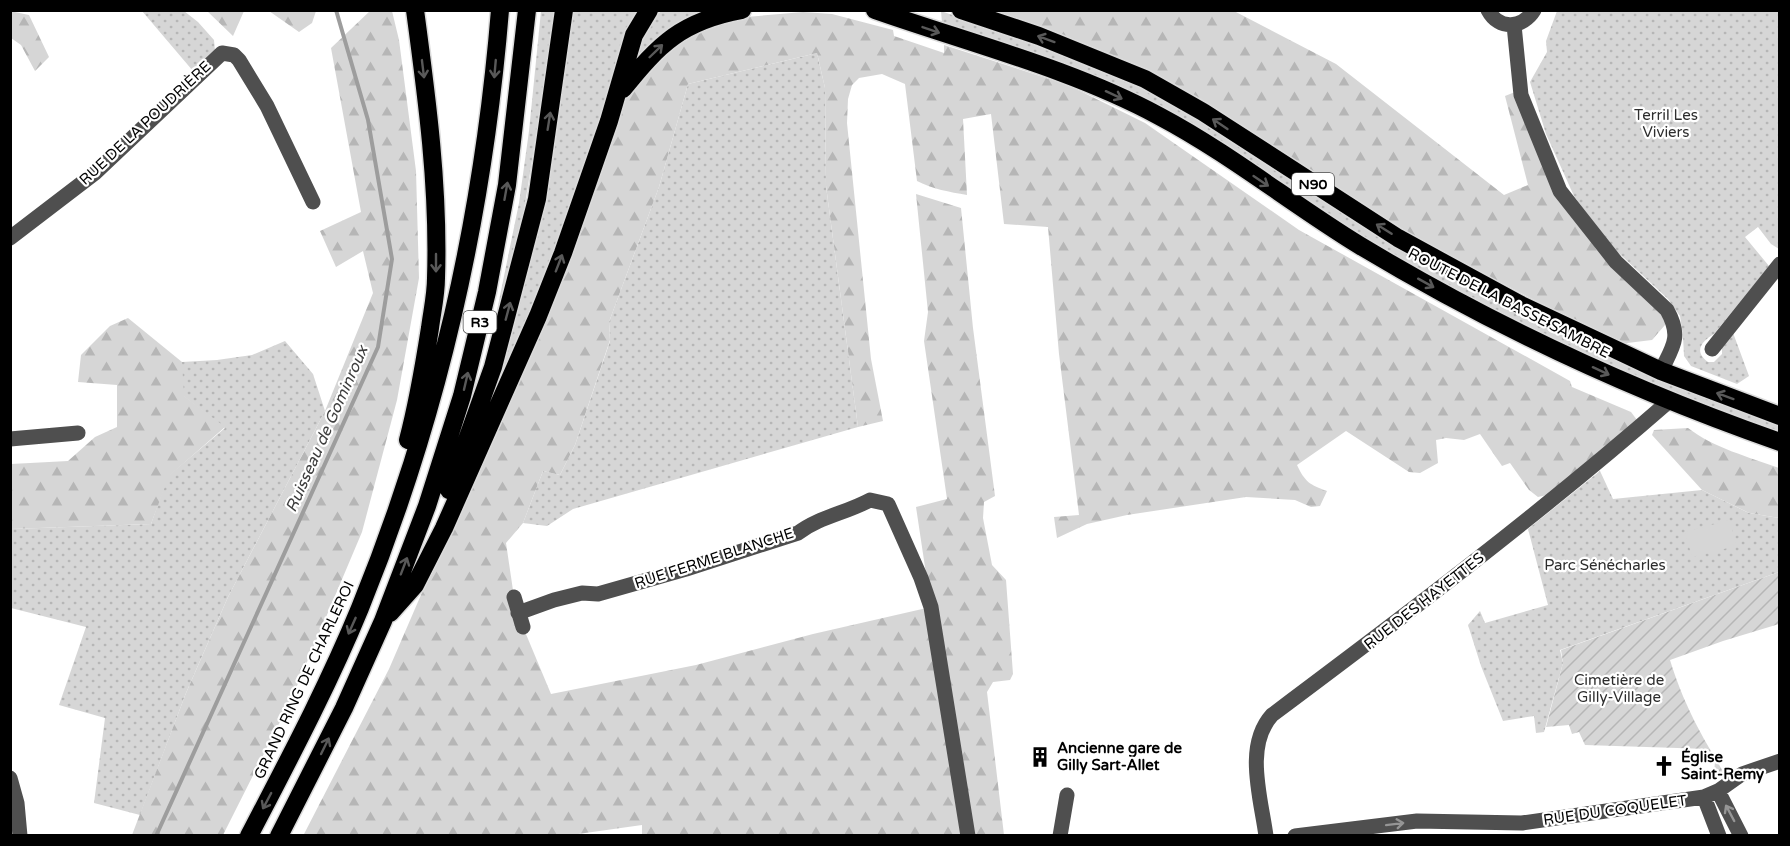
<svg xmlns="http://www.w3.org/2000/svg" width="1790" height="846" font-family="'Varela Round',sans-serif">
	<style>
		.grass { fill: url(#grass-dots) }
		.forest { fill: url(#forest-firs) }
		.garden { fill: url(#garden-furrows) }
		.pitch { fill: #d6d6d6 }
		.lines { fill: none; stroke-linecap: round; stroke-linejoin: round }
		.stream { stroke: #9d9d9d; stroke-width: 4 }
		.highway-casing { stroke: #dbdbdb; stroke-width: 21 }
		.minor { stroke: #4f4f4f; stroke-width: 15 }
		.highway { stroke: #000; stroke-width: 18 }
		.oneway { stroke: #595959 }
		.oneway2 { stroke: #959595 }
		.labels { text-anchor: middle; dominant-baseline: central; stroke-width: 4.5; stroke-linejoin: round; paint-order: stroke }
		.shield { fill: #fff; stroke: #4c4c4c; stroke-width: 1.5 }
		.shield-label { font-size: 14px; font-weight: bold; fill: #000 }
		.park-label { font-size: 15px; fill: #2d2d2d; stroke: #fff }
		.street-label { font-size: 15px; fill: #000; stroke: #fff }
		.poi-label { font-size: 15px; font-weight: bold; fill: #000; stroke: #fff; text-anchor: start }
		.water-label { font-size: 16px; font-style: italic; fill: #3e3e3e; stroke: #fff }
	</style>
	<defs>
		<pattern id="grass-dots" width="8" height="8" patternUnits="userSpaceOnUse" patternTransform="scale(1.5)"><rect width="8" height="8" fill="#d6d6d6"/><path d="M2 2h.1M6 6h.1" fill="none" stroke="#b6b6b6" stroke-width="1.8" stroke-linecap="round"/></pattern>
		<pattern id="forest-firs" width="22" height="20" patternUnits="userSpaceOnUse" patternTransform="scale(1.5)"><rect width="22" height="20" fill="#d6d6d6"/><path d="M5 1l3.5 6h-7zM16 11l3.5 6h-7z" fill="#b6b6b6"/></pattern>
		<pattern id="garden-furrows" width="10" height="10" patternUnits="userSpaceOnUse" patternTransform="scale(1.5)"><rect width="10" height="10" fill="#d6d6d6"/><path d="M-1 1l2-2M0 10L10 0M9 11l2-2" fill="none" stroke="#b6b6b6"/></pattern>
	</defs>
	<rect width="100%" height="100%" fill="#fff"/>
	<path class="grass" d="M142,11H184L198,22L214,40L215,51L193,71Z
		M541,11H556L554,25L518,247L486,364L519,203L529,131Z
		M573,11H643L555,259L497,387L546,194Z
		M661,11H725L638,64L629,62L645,27Z
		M941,11L1102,68L1158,92L1333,207L1429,264L1779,422V437L1682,401L1493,312L1319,212L1249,164L1001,43L942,23Z
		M1557,11H1779V249L1771,244L1758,227L1745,237L1769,266L1714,334C1702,341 1693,351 1708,362H1714L1722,354V345L1732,330L1749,376L1737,384L1691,366L1684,356L1683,336L1680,316L1668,299L1609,244L1574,196L1546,134L1530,82L1547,52L1546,41Z
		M817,53L825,88L826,186L858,427L573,509L547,526L523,523L543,471L560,475L575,445L610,341L609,322L659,187L688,84Z
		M285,341L313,374L325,411L228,597L186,693L140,815L94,803L105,718L59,705L86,627L11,608V529L151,524L168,476L225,428L182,395V362L217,360L252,355Z
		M1600,471L1613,499L1702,490L1749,513L1779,518V572L1560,650L1563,663L1544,732L1536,733L1534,716L1503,721L1481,666L1468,625L1480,611L1485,623L1548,605L1528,529Z"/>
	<path class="forest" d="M371,10L392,11L399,40L416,171L419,278L397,400L362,532L291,700L223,835H132L186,693L228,597L325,411L373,293L363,251L336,267L320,231L361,212L331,48Z
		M10,11L29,15L49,57L35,71L21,45L11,38Z
		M207,11H244L233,36Z
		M269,11H316L312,23L299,32Z
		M983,11H1234L1336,64L1504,195L1528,185L1505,96L1515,92L1574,208L1671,318L1652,340L1619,344L1432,247L1151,74L1088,45Z
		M803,12L832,14L893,30L894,36L944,53V45L1068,85L1145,123L1299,230L1570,381L1572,387L1631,412L1637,420L1547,495L1538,497L1529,490L1510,463L1502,466L1480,434L1464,440L1446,438L1436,440L1438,463L1420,473L1409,472L1346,431L1297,465C1305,482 1310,485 1327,491L1320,506L1311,507L1295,500L1246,497L1127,515L1087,524L1057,538L1054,517L1079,515L1059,354L1048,227L1004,224L991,114L963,119L967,195C949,192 933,189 917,181L905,84L882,74L859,78L852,85L848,99L847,123L871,359L883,421L858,427L826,186L825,88L817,53L688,84L659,187L609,322L610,340L575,445L560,475L543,471L523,523L506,543L514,597L523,627L551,694L696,665L813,634L931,607L916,507L947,499L924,341L928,312L916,194L961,208L973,328L995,496L984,502L983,518L992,565L1006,580L1013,674L1010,680L993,682L987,692L1004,835L642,836V825L564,836H303L389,669L474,472L606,142L632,85L660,55L692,32L734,18Z
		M128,318L182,362L184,396L225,427L169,476L151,524L11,529V464L68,461L95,437L117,427V385L78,382L81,355L110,326Z
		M1688,428C1714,448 1749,457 1779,468V518L1749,513L1702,490L1652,435L1654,430Z"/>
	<path class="garden" d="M1779,572V624L1723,641L1670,660C1684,705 1700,733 1724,773L1714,775L1715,761L1708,749L1585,745L1579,732L1572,734L1569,725L1546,727L1563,663L1561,650Z"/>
	<path class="pitch" d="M1730,520L1736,546L1692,557L1685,532Z"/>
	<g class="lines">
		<path class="stream" d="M156,836L378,347L392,259L368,120L336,10"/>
		<g class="highway-casing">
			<path id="highway" d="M875,10C969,43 1072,69 1159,116C1229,153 1292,204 1359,245C1492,325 1633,391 1780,442
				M961,10L1039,36L1145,79L1203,112L1398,238L1519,304L1661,371L1780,416
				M623,89C659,44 682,21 742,10
				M408,440C418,403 424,366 430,328C432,312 436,295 436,278C439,188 427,99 415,10
				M449,490L493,367L537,199L564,10
				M390,613L415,585L444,528L538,316L563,253L609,121L634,35L649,10
				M249,836C288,761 328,686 360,608C439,414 483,218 500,10
				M279,836L344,708L383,621L427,506L462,396L487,292L507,185L527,10"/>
		</g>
		<path class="minor" d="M1488,10C1499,31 1523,28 1534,10
			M1514,25L1521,95L1560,191L1616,262L1667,310C1682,337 1673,346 1661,371
			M10,238L95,173L222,53L234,55L239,60L267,106L313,202
			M1712,349L1780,264
			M10,439L78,433
			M514,597L523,627
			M518,613L554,600L582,593L598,594L686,569L798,533C819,517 846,513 870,500L888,504L921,578L931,607L968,836
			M10,778L17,803L20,836
			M1718,791L1741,836
			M1704,797L1719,836
			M1060,836L1067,795
			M1266,836C1261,798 1244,746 1272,715C1407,614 1541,513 1668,402
			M1295,836L1417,821L1522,823L1704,797L1718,791L1742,774L1780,761"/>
		<use href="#highway" class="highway"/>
	</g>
	<defs><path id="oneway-shaft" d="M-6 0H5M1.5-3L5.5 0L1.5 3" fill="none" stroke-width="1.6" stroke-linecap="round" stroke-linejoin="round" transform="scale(1.5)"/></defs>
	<g class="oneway">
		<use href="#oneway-shaft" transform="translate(931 30) rotate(19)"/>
		<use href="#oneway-shaft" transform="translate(1046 39) rotate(-160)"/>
		<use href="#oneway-shaft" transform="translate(656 51) rotate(-44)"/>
		<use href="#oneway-shaft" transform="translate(423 69) rotate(83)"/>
		<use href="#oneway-shaft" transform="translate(495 69) rotate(95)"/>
		<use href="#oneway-shaft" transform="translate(1114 95) rotate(25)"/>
		<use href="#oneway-shaft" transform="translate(549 121) rotate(-81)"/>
		<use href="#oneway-shaft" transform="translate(1220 124) rotate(-146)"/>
		<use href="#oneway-shaft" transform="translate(1261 181) rotate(34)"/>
		<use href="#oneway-shaft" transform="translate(506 191) rotate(-80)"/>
		<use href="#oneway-shaft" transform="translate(1384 229) rotate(-148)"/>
		<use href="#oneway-shaft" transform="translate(436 263) rotate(90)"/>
		<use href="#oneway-shaft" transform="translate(559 263) rotate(-69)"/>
		<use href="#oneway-shaft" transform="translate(1426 283) rotate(29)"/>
		<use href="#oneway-shaft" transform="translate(508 311) rotate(-75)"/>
		<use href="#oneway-shaft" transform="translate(1601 371) rotate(25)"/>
		<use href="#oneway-shaft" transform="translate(466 381) rotate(-77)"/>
		<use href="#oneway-shaft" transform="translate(1725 396) rotate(-160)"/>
		<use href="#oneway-shaft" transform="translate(404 566) rotate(-69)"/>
		<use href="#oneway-shaft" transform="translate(352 626) rotate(114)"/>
		<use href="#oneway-shaft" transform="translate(325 746) rotate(-64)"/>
		<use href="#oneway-shaft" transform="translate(267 801) rotate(118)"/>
	</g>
	<g class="oneway2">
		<use href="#oneway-shaft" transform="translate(1730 813) rotate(-118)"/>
		<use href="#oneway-shaft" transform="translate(1395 824) rotate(-7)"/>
	</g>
	<defs>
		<g id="building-bare" transform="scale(1.62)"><path d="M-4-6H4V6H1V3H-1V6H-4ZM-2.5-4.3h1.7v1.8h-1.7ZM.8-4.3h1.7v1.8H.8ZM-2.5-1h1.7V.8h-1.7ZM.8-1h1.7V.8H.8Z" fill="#000" stroke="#fff" stroke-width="2.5" paint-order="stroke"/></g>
		<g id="church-bare" transform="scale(1.62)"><path d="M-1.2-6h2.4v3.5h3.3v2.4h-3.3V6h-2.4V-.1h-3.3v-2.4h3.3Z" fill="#000" stroke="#fff" stroke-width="2.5" paint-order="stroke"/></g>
	</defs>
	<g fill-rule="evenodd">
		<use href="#building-bare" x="1040" y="757"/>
		<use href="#church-bare" x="1664" y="766"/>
	</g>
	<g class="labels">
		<g class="shield">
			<rect x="1292" y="173" width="42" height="22" rx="4.5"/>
			<rect x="463.5" y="311" width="33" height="22" rx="4.5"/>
		</g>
		<g class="shield-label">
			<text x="1313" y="184">N90</text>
			<text x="480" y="322">R3</text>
		</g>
		<g class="park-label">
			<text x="1666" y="115">Terril Les<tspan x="1666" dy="17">Viviers</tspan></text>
			<text x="1605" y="565">Parc Sénécharles</text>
			<text x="1619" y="680">Cimetière de<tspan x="1619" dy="17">Gilly-Village</tspan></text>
		</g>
		<g class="street-label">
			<text transform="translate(145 123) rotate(-43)">RUE DE LA POUDRIÈRE</text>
			<text transform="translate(1509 303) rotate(27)">ROUTE DE LA BASSE SAMBRE</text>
			<text transform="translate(714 558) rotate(-18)">RUE FERME BLANCHE</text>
			<text transform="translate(1424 601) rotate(-38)">RUE DES HAYETTES</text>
			<text transform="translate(304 680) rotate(-65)">GRAND RING DE CHARLEROI</text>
			<text transform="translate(1615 810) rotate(-8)">RUE DU COQUELET</text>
		</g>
		<g class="poi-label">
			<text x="1057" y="748">Ancienne gare de<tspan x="1057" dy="17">Gilly Sart-Allet</tspan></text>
			<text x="1681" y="757">Église<tspan x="1681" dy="17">Saint-Remy</tspan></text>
		</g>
		<g class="water-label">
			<text transform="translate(327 429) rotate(-66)">Ruisseau de Gominroux</text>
		</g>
	</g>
	<rect width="1790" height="846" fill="none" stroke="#000000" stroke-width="24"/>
</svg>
